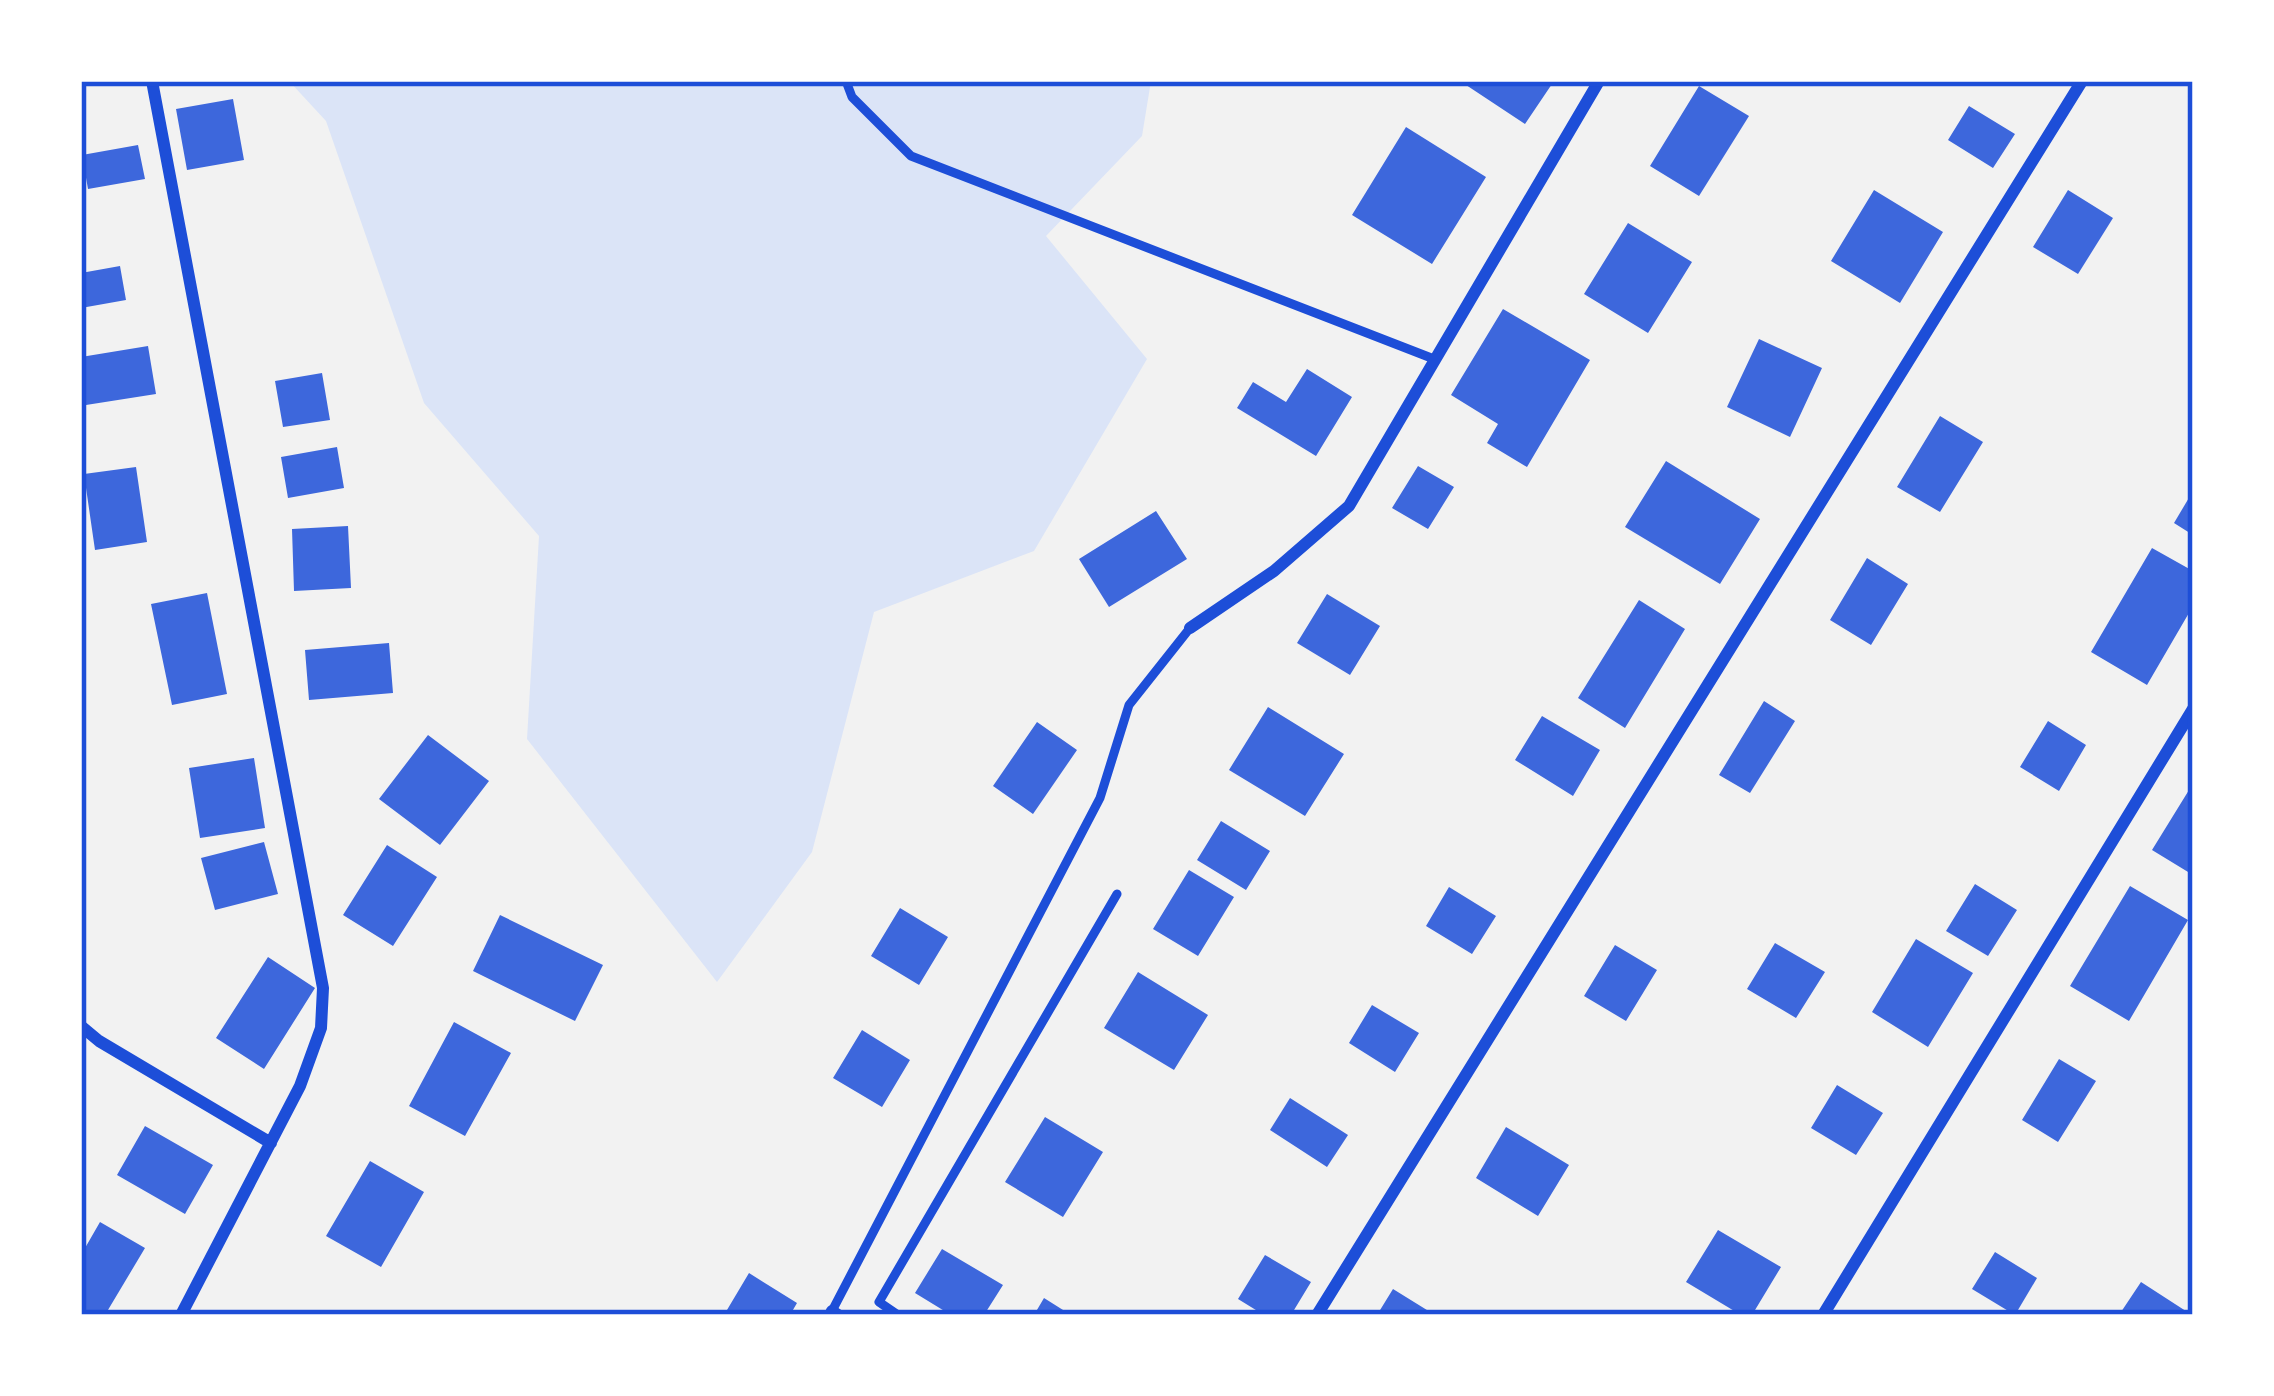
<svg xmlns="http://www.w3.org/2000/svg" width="2274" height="1396" font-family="Lato,sans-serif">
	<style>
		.green { fill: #dbe4f7 }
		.building { fill: #3d67dc }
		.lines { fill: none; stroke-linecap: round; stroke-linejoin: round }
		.service { stroke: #1d4ed8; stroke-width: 9 }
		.minor { stroke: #1d4ed8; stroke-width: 12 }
		.neatline { fill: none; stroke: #1d4ed8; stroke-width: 4.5 }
	</style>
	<rect width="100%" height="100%" fill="#f2f2f2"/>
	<path class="green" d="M289,81H1151L1142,136L1046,236L1147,359L1034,551L874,612L812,852L717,982L527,739L539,536L424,403L326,121Z"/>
	<path class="building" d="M1460,81H1554L1525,124Z
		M1699,86L1749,116L1699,196L1650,166Z
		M233,99L244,160L187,170L176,109Z
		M1969,106L2015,134L1993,168L1948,140Z
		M1406,127L1486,177L1432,264L1352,215Z
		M138,145L145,179L88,189L82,155Z
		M1874,190L1943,232L1900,303L1831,261Z
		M2068,190L2113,218L2078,274L2033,247Z
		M1628,223L1692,262L1648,333L1584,294Z
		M120,266L126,300L81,308V273Z
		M1503,309L1590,360L1527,467L1487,443L1498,424L1451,395Z
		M1759,339L1822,368L1790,437L1727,407Z
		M148,346L156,394L86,405L81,357Z
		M1307,369L1352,397L1316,456L1237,408L1253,382L1286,402Z
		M322,373L330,420L283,427L275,381Z
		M1940,416L1983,442L1940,512L1897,487Z
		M337,447L344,488L288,498L281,457Z
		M1666,461L1760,519L1720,584L1625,527Z
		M1418,466L1454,487L1428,529L1392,508Z
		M136,467L147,542L95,550L84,474Z
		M2193,491V535L2174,523Z
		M1156,511L1187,559L1109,607L1079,559Z
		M348,526L351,588L294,591L292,529Z
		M2152,548L2193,571V606L2147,685L2091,652Z
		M1867,558L1908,584L1871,645L1830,620Z
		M207,593L227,694L172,705L151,604Z
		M1327,594L1380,626L1350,675L1297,643Z
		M1639,600L1685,629L1625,728L1578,698Z
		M389,643L393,693L309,700L305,650Z
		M1764,701L1795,721L1750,793L1719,775Z
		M1268,707L1344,754L1305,816L1229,770Z
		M1542,716L1600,750L1573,796L1515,760Z
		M2048,721L2086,745L2059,791L2020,767Z
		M1037,722L1077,750L1033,814L993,786Z
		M428,735L489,781L440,845L379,799Z
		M254,758L265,828L200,838L189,768Z
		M2189,790L2193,792V875L2152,850Z
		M1221,821L1270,851L1246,890L1197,860Z
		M264,842L278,894L215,910L201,858Z
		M387,845L437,877L393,946L343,915Z
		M1189,870L1234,897L1198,956L1153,929Z
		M1975,884L2017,910L1988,956L1946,931Z
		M2130,886L2188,920L2129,1021L2070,986Z
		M1449,887L1496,916L1472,954L1426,926Z
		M900,908L948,937L919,985L871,956Z
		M500,915L603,965L575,1021L473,971Z
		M1916,939L1973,973L1928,1047L1872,1012Z
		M1775,943L1825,972L1796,1018L1747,989Z
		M1615,945L1657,970L1626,1021L1584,996Z
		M268,957L315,988L264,1069L216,1038Z
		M1138,972L1208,1015L1174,1070L1104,1028Z
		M1372,1005L1419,1033L1395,1072L1349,1043Z
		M454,1022L511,1053L465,1136L409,1106Z
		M862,1030L910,1060L882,1107L833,1078Z
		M2059,1059L2096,1081L2058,1142L2022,1120Z
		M1837,1085L1883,1113L1856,1155L1811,1128Z
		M1290,1098L1348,1135L1327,1167L1270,1130Z
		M1045,1117L1103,1152L1063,1217L1005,1182Z
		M145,1126L213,1165L185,1214L117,1175Z
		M1506,1127L1569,1165L1538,1216L1476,1178Z
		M370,1161L424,1192L381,1267L326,1236Z
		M100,1222L145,1248L105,1315H81V1255Z
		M1718,1230L1781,1267L1752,1315H1741L1686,1282Z
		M942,1249L1003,1285L984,1315H951L915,1293Z
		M1995,1252L2037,1278L2015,1315L1972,1289Z
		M1265,1255L1311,1282L1291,1315H1264L1238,1299Z
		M749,1273L797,1303L790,1315H724Z
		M2141,1282L2192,1315H2119Z
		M1393,1289L1435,1315H1377Z
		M1044,1298L1071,1315H1034Z"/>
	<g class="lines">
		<path class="service" d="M846,81L852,97L911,156L1434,359
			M832,1311L1100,798L1129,705L1190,628
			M898,1315L879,1302L1117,894"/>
		<path class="minor" d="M152,81L323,988L321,1028L300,1086L181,1315
			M1190,628L1274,571L1349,506L1599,81
			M81,1026L99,1041L271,1143
			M830,1315L832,1311L838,1315
			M1317,1315L2082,81
			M1823,1315L2193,709"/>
	</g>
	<rect width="2274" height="1396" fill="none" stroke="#ffffff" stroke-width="168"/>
	<rect x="84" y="84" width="2106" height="1228" class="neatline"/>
</svg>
